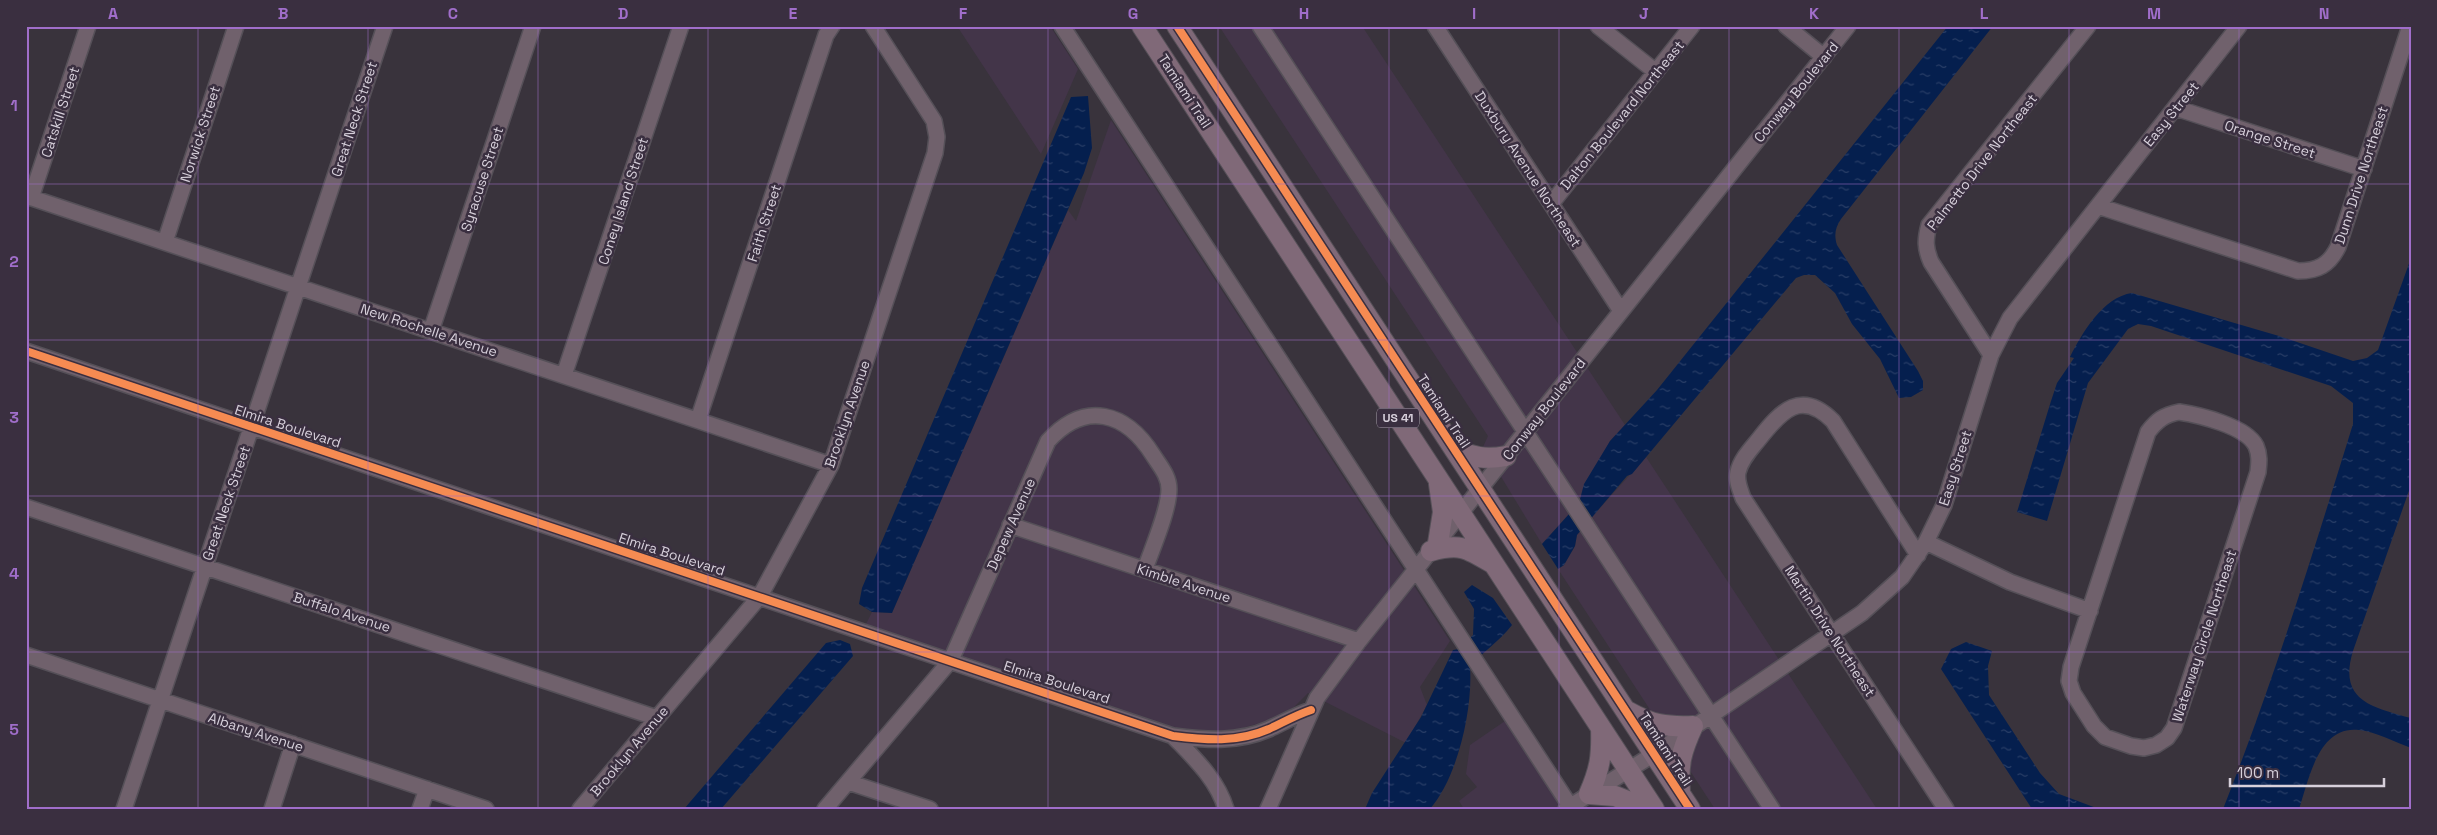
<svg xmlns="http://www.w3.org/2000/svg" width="2437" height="835" font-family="'Space Grotesk',sans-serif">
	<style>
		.built { fill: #433549 }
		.water { fill: url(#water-ripples) }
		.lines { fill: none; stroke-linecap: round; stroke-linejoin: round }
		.minor-casing { stroke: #555058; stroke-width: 18 }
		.major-casing { stroke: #555058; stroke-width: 22 }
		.minor { stroke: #70616c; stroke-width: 15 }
		.major { stroke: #806978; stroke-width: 20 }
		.cycleway-casing { stroke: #3a2f40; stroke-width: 11 }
		.cycleway { stroke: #f68b52; stroke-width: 8 }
		.grid { fill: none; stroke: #a06eca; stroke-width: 1; stroke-opacity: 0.55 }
		.labels { text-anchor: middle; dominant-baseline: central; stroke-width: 5; stroke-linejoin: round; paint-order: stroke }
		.shield { fill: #3a2f40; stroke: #a8a0ac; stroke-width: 1 }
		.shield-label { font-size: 12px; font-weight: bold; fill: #d7d0db }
		.street-label { font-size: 14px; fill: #d7d0db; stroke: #3a2f40 }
		.neatline { fill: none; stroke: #a06eca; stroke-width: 2 }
		.grid-label { font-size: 16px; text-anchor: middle; font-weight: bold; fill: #a06eca }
	</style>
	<defs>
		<pattern id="water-ripples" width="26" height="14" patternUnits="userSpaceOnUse" patternTransform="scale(1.25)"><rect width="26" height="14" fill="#051f4e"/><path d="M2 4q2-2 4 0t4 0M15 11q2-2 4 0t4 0" fill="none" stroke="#293e67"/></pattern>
	</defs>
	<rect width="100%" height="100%" fill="#39333c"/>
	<path class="built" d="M957,26H1050L1078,69L1041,154Z
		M1219,26H1362L1625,425L1610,441L1579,503L1542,544L1483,447L1488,436Z
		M1111,120L1450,641L1420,687L1427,705L1406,743L1308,693L1294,707L1267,721L1229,732H1191L1156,724L865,626L872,612L892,613L1068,210L1076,221Z
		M1646,457L1877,809H1715L1558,569L1564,565L1575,546L1577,535L1590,519Z
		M1505,721L1562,809H1464L1459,801L1477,787L1466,774L1470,745Z"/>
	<path class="water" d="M1948,26H1993L1841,219C1835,228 1834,235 1837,245L1918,371L1923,381V390L1911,397L1899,398L1880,359L1852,324L1835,293L1815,275H1804L1796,278L1632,474L1627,476L1577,535L1575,546L1564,565L1558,569L1542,544L1579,503L1584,484L1610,441L1657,390Z
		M1088,96L1092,148L1084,173L892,613L872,612L859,604L862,588L1071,97Z
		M2411,258V485L2353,651C2338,700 2371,707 2411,718V748C2395,742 2376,732 2359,730C2318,725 2309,780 2299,809H2223C2273,683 2313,553 2353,424V403L2331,386L2151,326L2138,324L2128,329L2088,383L2047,521L2017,512L2051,401L2057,383L2074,358L2070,357C2082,333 2103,297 2132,293L2279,336L2353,361L2367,358L2378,350Z
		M1472,585L1493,598L1512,625C1499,642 1483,651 1470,667C1473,708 1458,777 1430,809H1365L1372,793L1421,717L1453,650L1459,649L1473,635L1474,609L1464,592Z
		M840,640L850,644L853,656L721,809H684L826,643Z
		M1966,642L1992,651L1988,666L1989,695L2040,773L2059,794L2099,809H2032L1941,669L1951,649Z"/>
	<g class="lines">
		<g class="minor-casing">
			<path id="minor" d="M1062,26L1572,809
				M1260,26L1772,809
				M1435,26L1621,311
				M1598,26L1656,72
				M1786,26L1824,57
				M2176,108L2364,169
				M26,196L831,465
				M31,198L88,26
				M1551,204L1692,26
				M2098,206L2298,271C2318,271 2329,265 2338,247L2410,26
				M165,242L236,26
				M431,331L533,26
				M26,351L1173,736C1206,740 1237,743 1269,729C1284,722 1296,715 1311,710
				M1991,355L1931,262C1925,248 1925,240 1929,225L2088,26
				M564,375L681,26
				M2179,412C2199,415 2246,426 2256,446C2260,455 2259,463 2258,472L2174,728L2167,738L2156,745L2144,748L2131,746L2105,737L2094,726L2073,693L2069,681L2071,667L2148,432C2157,420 2164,415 2179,412Z
				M698,420L826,35L832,26
				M26,507L657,718
				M1010,525L1359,641
				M1926,542L2010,582L2090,611
				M1918,555L1833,421C1801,389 1781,411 1759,439C1751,449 1741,459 1738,472C1736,481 1740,489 1743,498L1946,809
				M26,655L486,809
				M1173,736C1194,758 1217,779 1226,809
				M848,782L930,809
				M124,809L385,26
				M272,809L293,744
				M420,809L427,789
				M580,809L760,596L831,465L935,153L937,137L934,121L873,26
				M825,809L951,660L1048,441C1085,400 1126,412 1153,455C1160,466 1169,476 1169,489C1169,510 1152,549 1145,569
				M1268,809L1317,698L1359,641L1848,26
				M1566,809L1654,754L1862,613L1902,577L1926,542L1944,505L1991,355L2010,318L2239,26"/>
		</g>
		<g class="major-casing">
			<path id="major" d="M1142,26L1654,809
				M1177,26L1690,809
				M1454,449C1473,457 1485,460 1506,456
				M1438,543L1443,512L1439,484
				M1431,551C1460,543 1467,548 1492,563
				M1627,711C1652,725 1665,727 1693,726C1681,752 1678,764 1680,792
				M1601,728C1602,756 1600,769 1589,794L1615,796L1647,809"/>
		</g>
		<use href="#minor" class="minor"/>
		<use href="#major" class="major"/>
		<g class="cycleway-casing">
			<path id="cycleway" d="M1177,26L1690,809
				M26,351L1173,736C1206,740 1237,743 1269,729C1284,722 1296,715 1311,710"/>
		</g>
		<use href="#cycleway" class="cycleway"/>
	</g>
	<path class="grid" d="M198,26V809M368,26V809M538,26V809M708,26V809M878,26V809M1048,26V809M1218,26V809M1389,26V809M1559,26V809M1729,26V809M1899,26V809M2069,26V809M2239,26V809M26,184H2411M26,340H2411M26,496H2411M26,652H2411"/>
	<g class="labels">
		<rect class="shield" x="1377" y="408.5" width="42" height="19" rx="4"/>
		<g class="shield-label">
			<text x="1398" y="418">US 41</text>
		</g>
		<g class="street-label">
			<text transform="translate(1185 91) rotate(57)">Tamiami Trail</text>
			<text transform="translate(1796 92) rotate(-51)">Conway Boulevard</text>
			<text transform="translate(60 112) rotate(-72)">Catskill Street</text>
			<text transform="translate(2171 114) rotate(-51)">Easy Street</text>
			<text transform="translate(1622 115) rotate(-51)">Dalton Boulevard Northeast</text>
			<text transform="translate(354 119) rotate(-72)">Great Neck Street</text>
			<text transform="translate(200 134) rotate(-72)">Norwick Street</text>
			<text transform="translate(2270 139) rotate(18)">Orange Street</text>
			<text transform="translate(1982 162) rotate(-52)">Palmetto Drive Northeast</text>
			<text transform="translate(1528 169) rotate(57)">Duxbury Avenue Northeast</text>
			<text transform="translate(2361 175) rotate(-72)">Dunn Drive Northeast</text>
			<text transform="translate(482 179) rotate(-72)">Syracuse Street</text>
			<text transform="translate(623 201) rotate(-72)">Coney Island Street</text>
			<text transform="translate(764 223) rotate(-72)">Faith Street</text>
			<text transform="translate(429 330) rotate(18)">New Rochelle Avenue</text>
			<text transform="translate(1544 409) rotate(-52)">Conway Boulevard</text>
			<text transform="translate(1444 411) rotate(57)">Tamiami Trail</text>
			<text transform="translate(847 414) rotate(-71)">Brooklyn Avenue</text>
			<text transform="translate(288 426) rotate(18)">Elmira Boulevard</text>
			<text transform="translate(1955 468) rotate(-72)">Easy Street</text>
			<text transform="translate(226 503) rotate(-71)">Great Neck Street</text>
			<text transform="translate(1011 524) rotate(-66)">Depew Avenue</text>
			<text transform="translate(672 554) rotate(18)">Elmira Boulevard</text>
			<text transform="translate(1184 583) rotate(18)">Kimble Avenue</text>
			<text transform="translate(342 612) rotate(18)">Buffalo Avenue</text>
			<text transform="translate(1830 631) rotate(57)">Martin Drive Northeast</text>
			<text transform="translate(2204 636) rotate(-72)">Waterway Circle Northeast</text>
			<text transform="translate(1057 682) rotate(18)">Elmira Boulevard</text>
			<text transform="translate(256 732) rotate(18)">Albany Avenue</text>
			<text transform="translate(1666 749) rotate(57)">Tamiami Trail</text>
			<text transform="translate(629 751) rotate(-50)">Brooklyn Avenue</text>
		</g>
	</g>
	<rect width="2437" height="835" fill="none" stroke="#3a2f40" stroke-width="55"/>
	<path d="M2230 778v8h154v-8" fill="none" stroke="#d7d0db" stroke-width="2.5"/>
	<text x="2237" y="778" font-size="15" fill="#d7d0db" stroke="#3a2f40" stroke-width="4" paint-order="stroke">100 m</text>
	<rect x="28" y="28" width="2382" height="780" class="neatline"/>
	<g class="grid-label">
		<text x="113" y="19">A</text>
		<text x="283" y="19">B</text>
		<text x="453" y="19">C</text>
		<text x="623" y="19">D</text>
		<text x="793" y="19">E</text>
		<text x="963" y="19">F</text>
		<text x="1133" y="19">G</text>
		<text x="1304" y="19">H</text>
		<text x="1474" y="19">I</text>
		<text x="1644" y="19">J</text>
		<text x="1814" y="19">K</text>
		<text x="1984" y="19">L</text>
		<text x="2154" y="19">M</text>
		<text x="2324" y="19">N</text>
		<text x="14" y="111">1</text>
		<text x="14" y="267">2</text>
		<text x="14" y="423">3</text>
		<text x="14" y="579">4</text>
		<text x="14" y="735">5</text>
	</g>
</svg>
